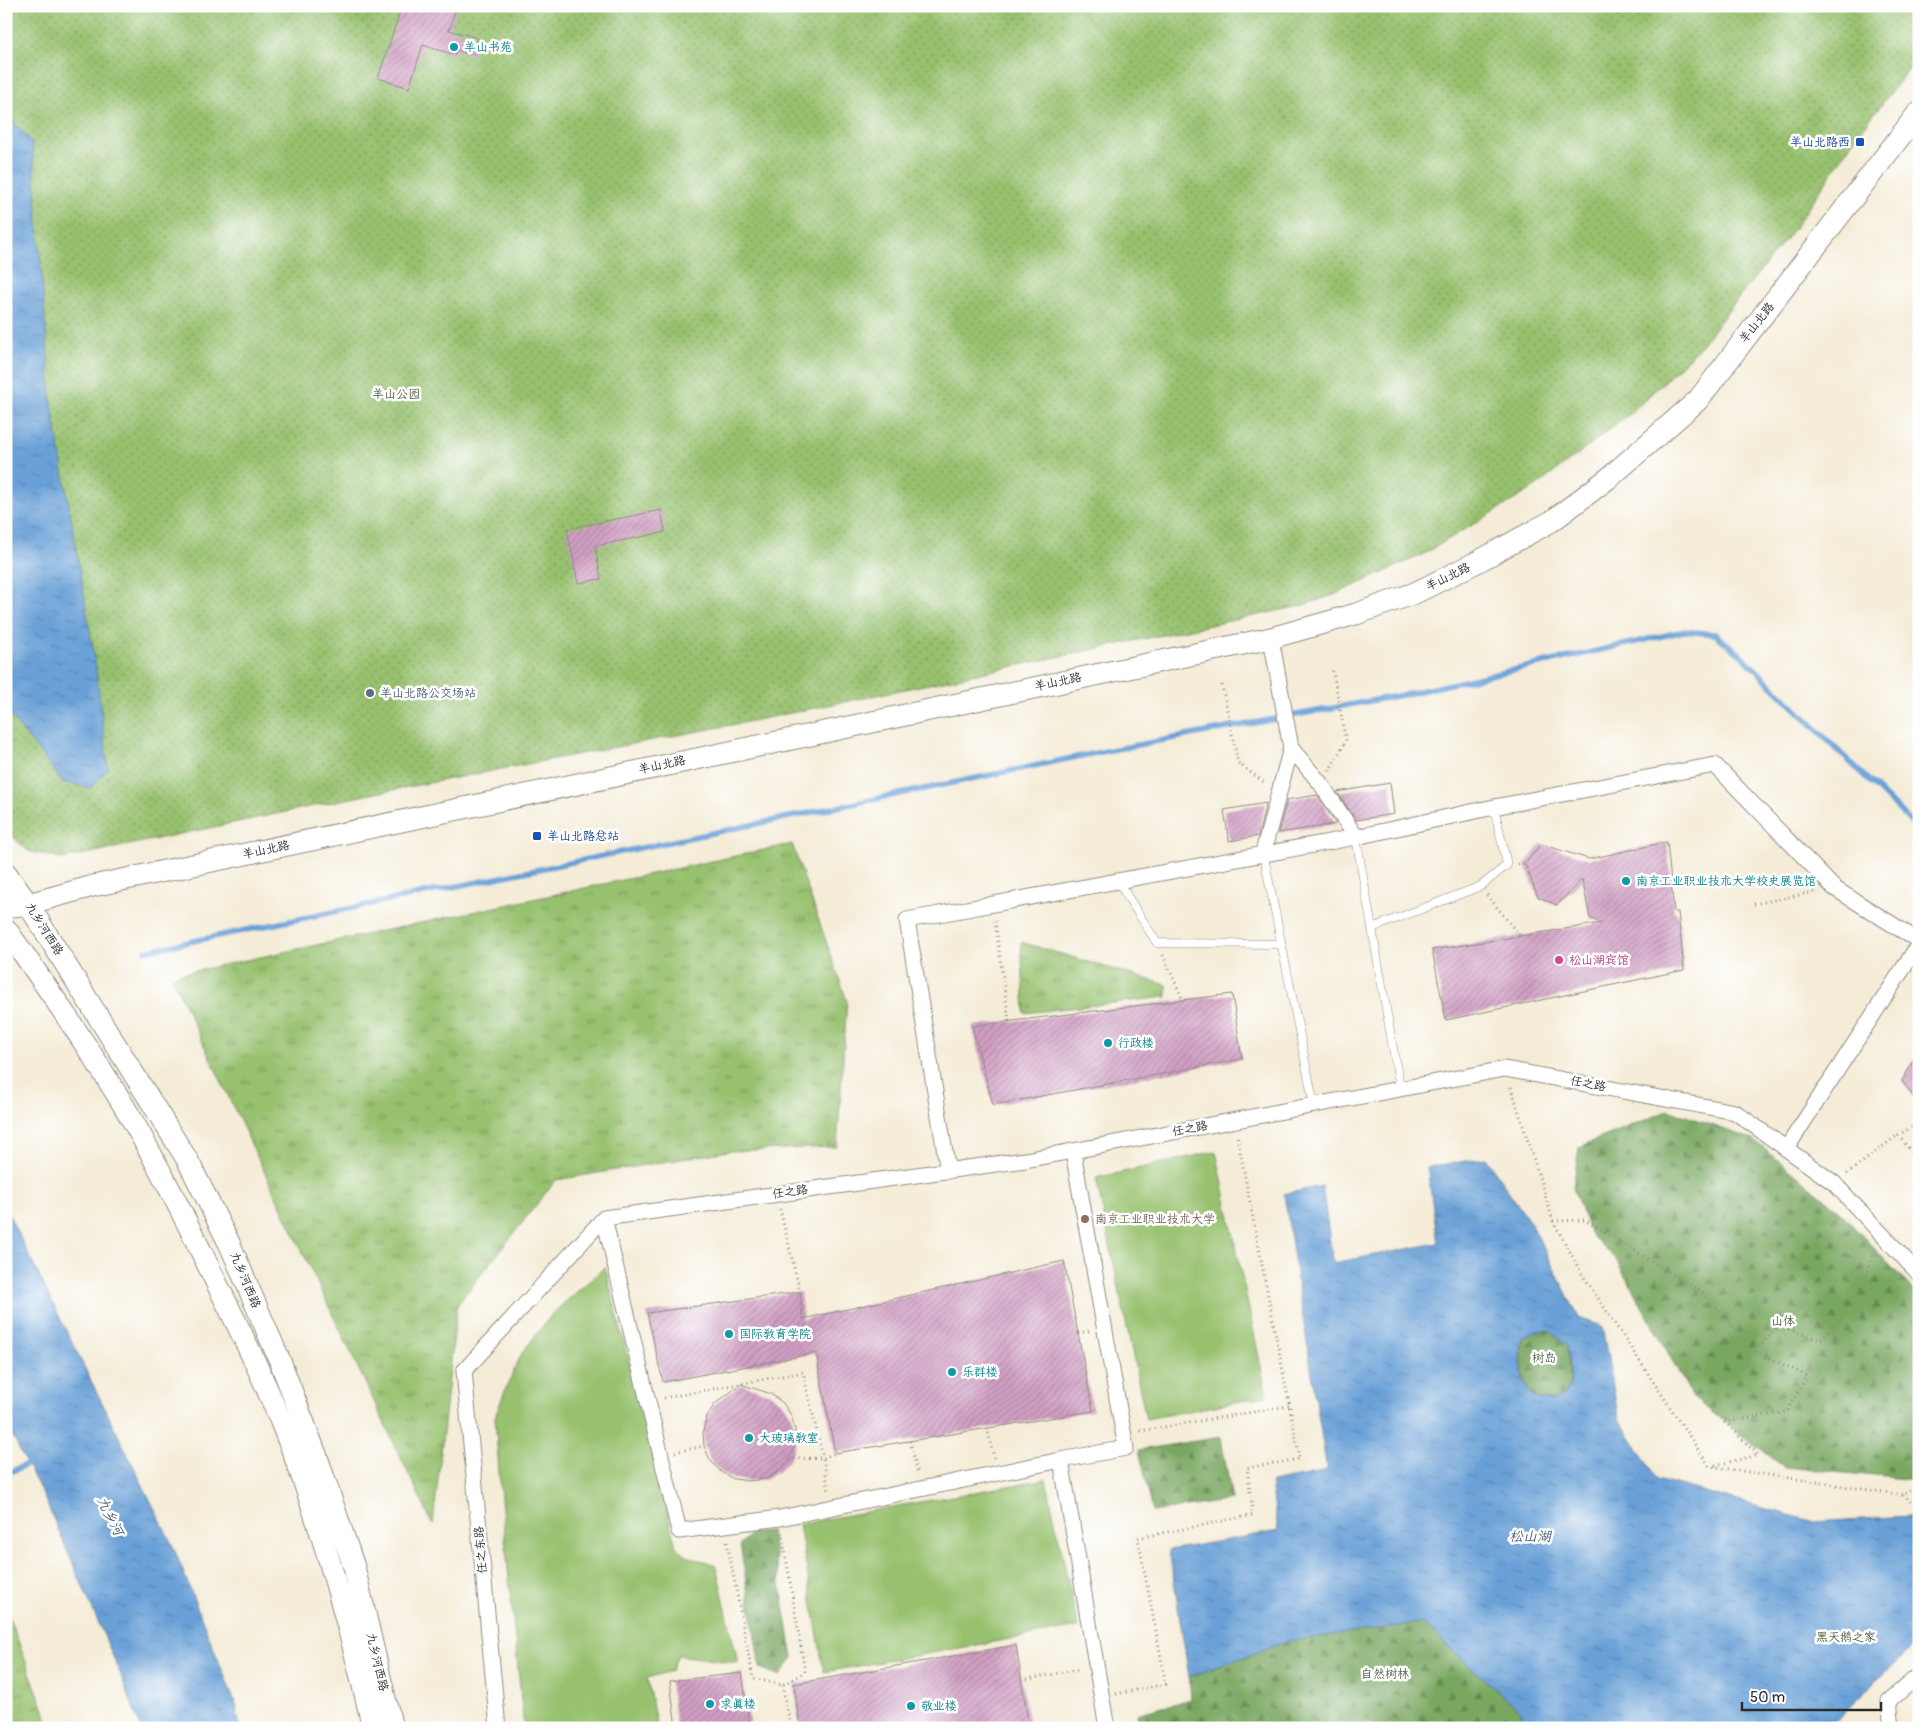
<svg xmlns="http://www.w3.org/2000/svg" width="1925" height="1734" font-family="Pangolin,'LXGW WenKai TC',sans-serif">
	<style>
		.grass { fill: url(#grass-tufts); stroke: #61764c }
		.forest { fill: url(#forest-firs); stroke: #526946 }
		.park { fill: url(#park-dots); stroke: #61764c }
		.garden { fill: #97c16e; stroke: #61764c }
		.water { fill: url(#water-ripples); stroke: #4a6681; fill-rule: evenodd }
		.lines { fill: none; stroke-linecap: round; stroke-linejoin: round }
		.stream { stroke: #69a0d7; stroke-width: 5.5 }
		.building { fill: url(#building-hatch) }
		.lane-casing { stroke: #908c81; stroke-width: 9 }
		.street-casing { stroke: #908c81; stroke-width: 17 }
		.secondary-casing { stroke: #908c81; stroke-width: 23 }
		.path { stroke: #908c81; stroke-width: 3; stroke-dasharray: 1 4; stroke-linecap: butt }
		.lane { stroke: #fff; stroke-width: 8 }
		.street { stroke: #fff; stroke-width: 15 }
		.secondary { stroke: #fff; stroke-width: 21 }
		.culture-dot { fill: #0f9aa8; stroke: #fff; stroke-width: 2 }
		.transit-dot { fill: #1a4fb4; stroke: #fff; stroke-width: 2 }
		.service-dot { fill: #5c6f8a; stroke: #fff; stroke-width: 2 }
		.hotel-dot { fill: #d1479c; stroke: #fff; stroke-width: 2 }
		.education-dot { fill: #8d6e63; stroke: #fff; stroke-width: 2 }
		.labels { text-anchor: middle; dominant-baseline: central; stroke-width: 5; stroke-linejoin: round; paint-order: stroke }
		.culture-label { font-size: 12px; fill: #0d838f; stroke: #fff; text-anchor: start }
		.transit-label { font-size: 12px; fill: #164399; stroke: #fff; text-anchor: end }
		.street-label { font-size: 12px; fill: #2b2b2b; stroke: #fff }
		.park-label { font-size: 12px; fill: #516042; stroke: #fff }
		.service-label { font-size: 12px; fill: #4e5e75; stroke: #fff; text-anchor: start }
		.hotel-label { font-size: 12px; fill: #b23c85; stroke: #fff; text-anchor: start }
		.education-label { font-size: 12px; fill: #785e54; stroke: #fff; text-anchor: start }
		.water-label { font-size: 14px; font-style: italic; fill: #476078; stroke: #fff }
	</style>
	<defs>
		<pattern id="grass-tufts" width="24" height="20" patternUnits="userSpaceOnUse" patternTransform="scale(1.25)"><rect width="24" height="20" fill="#97c16e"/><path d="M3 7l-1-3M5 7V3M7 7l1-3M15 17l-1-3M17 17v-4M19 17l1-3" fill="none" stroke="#7b9d5b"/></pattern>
		<pattern id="forest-firs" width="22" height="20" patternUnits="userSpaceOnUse" patternTransform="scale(1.25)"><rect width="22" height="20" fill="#79a761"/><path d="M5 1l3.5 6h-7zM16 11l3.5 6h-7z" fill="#638850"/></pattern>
		<pattern id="park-dots" width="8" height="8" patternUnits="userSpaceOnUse" patternTransform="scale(1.25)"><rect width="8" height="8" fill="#97c16e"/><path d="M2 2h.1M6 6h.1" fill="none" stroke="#7b9d5b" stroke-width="1.8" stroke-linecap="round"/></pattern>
		<pattern id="water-ripples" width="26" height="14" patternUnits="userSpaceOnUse" patternTransform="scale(1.25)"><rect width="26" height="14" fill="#69a0d7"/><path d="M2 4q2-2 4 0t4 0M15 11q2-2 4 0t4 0" fill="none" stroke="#5783af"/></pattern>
		<pattern id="building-hatch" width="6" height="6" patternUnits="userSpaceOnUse" patternTransform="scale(1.25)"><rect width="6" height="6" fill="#d19fc4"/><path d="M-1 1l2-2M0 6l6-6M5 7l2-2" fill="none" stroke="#aa829f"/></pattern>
	</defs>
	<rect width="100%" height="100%" fill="#fff"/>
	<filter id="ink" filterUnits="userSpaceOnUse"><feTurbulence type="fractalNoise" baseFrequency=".02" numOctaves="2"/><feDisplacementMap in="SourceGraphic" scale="10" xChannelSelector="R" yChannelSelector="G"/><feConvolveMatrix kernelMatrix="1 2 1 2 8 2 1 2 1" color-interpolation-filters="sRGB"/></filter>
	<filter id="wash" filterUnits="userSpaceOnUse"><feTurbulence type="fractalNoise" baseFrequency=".0096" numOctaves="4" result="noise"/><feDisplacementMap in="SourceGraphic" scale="20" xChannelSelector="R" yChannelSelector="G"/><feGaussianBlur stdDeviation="1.12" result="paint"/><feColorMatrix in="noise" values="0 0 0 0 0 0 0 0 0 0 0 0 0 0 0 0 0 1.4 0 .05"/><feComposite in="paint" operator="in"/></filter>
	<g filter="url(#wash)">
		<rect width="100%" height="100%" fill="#f4ecd7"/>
		<path class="grass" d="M792,844L847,1001L837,1147L729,1151L556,1180L457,1305L433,1525L171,976Z
			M1021,942L1167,985V997L1025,1013Z
			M6,1609L51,1728H6Z"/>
		<path class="forest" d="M1669,1110L1754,1140L1839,1211L1919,1296V1477L1915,1480L1784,1467L1693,1398L1617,1261L1591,1235L1573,1188L1579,1147Z
			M1550,1330L1567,1346L1571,1383L1565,1394L1554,1401C1548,1400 1539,1400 1535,1397C1519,1389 1521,1352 1523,1338L1535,1331Z
			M1221,1437L1232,1500L1153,1512L1139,1450Z
			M771,1531L793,1657L780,1676L760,1668L740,1544L752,1532Z
			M1369,1619L1422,1623L1469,1661L1523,1713L1516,1728H1139L1137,1714L1191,1699L1189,1677L1248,1652Z"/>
		<path class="park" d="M6,6H1919V56L1854,140L1796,226L1697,350L1630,414L1534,488L1422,555L1334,595L1301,606L762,719L361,796L62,859L28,851L6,830Z"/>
		<path class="garden" d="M1216,1151L1267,1396L1146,1419L1096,1178Z
			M605,1267L676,1547L690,1557L716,1565L738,1663L678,1655L671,1671L647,1678L657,1728H524L501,1499L495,1417L506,1388L522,1353L553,1313Z
			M1046,1479L1078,1627L824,1672L799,1524Z"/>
		<path class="water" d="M6,113L32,143L51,399L95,661L108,769L91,788L63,782L6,710Z
			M1486,1158L1533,1227L1579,1318L1602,1326L1619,1419L1657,1479L1815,1522L1908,1516L1919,1512V1640L1829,1728H1516L1522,1713L1422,1623L1288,1641L1189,1677L1169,1550L1278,1531L1271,1482L1327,1471L1284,1194L1322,1186L1333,1263L1438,1243L1427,1167ZM1550,1330L1567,1346L1571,1383L1565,1394L1554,1401C1548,1400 1539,1400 1534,1397C1519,1389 1520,1352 1523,1338L1535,1331Z
			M6,1209L173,1546L236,1705L240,1728H141L118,1668L43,1495L6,1424Z"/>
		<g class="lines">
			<path class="stream" d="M146,951L1106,751L1407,694L1684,631L1715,634L1740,654L1919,830
				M6,1474L34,1461"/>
		</g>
		<g id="blocks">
			<path class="building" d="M402,6H457L449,30L478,38L473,55L456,50L455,55L423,45L409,88L378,78Z
				M661,510L665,532L595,546L601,579L578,583L567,529Z
				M1390,783L1394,814L1356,820L1337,792Z
				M1317,795L1336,824L1278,833L1287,800Z
				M1266,803L1258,836L1229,841L1224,810Z
				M1667,842L1674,912H1678L1684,970L1446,1020L1432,950L1602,923L1590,918L1582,879L1557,905L1538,897L1525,864L1541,844L1589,859Z
				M1232,994L1242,1059L993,1105L972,1026Z
				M1919,1051V1104L1902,1081Z
				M1064,1261L1093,1411L835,1453L816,1353L663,1382L647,1313L800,1292L803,1319Z
				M741,1384L771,1394L783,1403L791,1415L795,1430V1445L789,1460L779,1471L765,1479L749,1481L734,1479L721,1472L710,1460L704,1446L703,1431L707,1416L715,1404Z
				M1016,1645L1029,1728H800L794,1684Z
				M742,1673L750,1728H676L670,1681Z"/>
		</g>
	</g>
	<g filter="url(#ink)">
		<use href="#blocks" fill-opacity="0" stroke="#908c81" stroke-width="1"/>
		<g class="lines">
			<g class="lane-casing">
				<path id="lane" d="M1356,837L1400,1088
					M1263,852L1314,1105
					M1117,880L1157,943L1281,944
					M1372,928L1481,886L1507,865L1494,807"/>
			</g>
			<g class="street-casing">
				<path id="street" d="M1291,748L1321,784L1356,837
					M1263,852L1291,748L1271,638
					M1786,1149L1919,944
					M1073,1152L1126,1448L1061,1460L1107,1728
					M948,1171L907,920L1356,837L1494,807L1715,765L1834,888L1919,941
					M604,1218L679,1531L780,1518L1061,1460
					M498,1728L464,1371L604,1218L1025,1160L1505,1069L1735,1112L1834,1183L1919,1274
					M1892,1728L1889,1701L1919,1675"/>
			</g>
			<g class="secondary-casing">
				<path id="secondary" d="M6,873L28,904L188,1161L230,1245L280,1361L317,1457L354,1567L392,1728
					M6,907L28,904L93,886L1271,638L1356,614L1415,593L1477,562L1552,521L1610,477L1698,400L1919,112
					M6,929C50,991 93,1053 131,1118C162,1172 190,1228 217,1284C248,1345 277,1407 300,1471C330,1555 353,1641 373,1728"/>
			</g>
			<path class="path" d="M1222,685L1238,763L1265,783
				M1329,771L1346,741L1332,667
				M1518,864H1525
				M1487,895L1520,936
				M1754,904L1814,892
				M995,921L1009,1021
				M1163,955L1183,1000
				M1511,1087L1553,1221L1582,1274L1709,1466L1903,1495L1919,1484
				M1898,1135L1919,1123
				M1847,1174L1898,1135L1919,1161
				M780,1209L800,1292
				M1553,1221L1585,1220L1703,1293L1755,1351L1807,1376L1787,1412L1725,1422L1758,1455L1712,1466
				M1078,1333L1089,1331
				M1755,1351L1778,1326L1820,1340L1863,1296L1873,1248
				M664,1398L803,1372L823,1458L835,1453
				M987,1428L994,1458
				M1140,1431L1289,1406
				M910,1441L918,1474
				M675,1452L704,1446
				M789,1459L823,1458L829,1492
				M1903,1495L1919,1508
				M727,1542L753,1678L782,1685L805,1672L782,1533
				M1022,1680L1081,1669
				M782,1685L791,1728
				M1116,1694L1166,1684L1138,1538L1253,1515L1247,1468L1300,1459L1237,1136"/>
			<use href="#lane" class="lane"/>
			<use href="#street" class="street"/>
			<use href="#secondary" class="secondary"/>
		</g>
	</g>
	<g class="culture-dot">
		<circle cx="454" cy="47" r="5"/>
		<circle cx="1626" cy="881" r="5"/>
		<circle cx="1108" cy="1043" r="5"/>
		<circle cx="729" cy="1334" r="5"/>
		<circle cx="952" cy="1372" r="5"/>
		<circle cx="749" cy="1438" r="5"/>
		<circle cx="710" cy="1704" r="5"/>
		<circle cx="911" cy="1706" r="5"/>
	</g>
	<g class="transit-dot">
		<rect x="1855" y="137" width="10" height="10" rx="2.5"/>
		<rect x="532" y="831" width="10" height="10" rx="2.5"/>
	</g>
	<circle class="service-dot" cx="370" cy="693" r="5"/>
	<circle class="hotel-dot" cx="1559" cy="960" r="5"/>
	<circle class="education-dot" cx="1085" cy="1219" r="5"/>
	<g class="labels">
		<g class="culture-label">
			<text x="464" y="47">羊山书苑</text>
			<text x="1636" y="881">南京工业职业技术大学校史展览馆</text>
			<text x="1118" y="1043">行政楼</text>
			<text x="739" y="1334">国际教育学院</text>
			<text x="962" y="1372">乐群楼</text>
			<text x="759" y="1438">大玻璃教室</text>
			<text x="720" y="1704">求真楼</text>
			<text x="921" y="1706">敬业楼</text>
		</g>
		<g class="transit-label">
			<text x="1850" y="142">羊山北路西</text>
			<text x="547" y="836" text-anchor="start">羊山北路总站</text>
		</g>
		<g class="street-label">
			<text transform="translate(1757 323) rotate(-52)">羊山北路</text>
			<text transform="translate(1448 577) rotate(-26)">羊山北路</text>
			<text transform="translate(1058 682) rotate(-12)">羊山北路</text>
			<text transform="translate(662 765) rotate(-12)">羊山北路</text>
			<text transform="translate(266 850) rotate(-12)">羊山北路</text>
			<text transform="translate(44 929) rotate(58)">九乡河西路</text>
			<text transform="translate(1588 1084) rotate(11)">任之路</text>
			<text transform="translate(1190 1129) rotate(-11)">任之路</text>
			<text transform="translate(790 1192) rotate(-8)">任之路</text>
			<text transform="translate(245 1280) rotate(67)">九乡河西路</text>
			<text transform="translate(481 1550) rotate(-95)">任之东路</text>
			<text transform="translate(377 1662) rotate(77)">九乡河西路</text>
		</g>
		<g class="park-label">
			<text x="396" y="394">羊山公园</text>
			<text x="1783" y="1321">山体</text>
			<text x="1544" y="1358">树岛</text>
			<text x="1846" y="1637">黑天鹅之家</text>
			<text x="1385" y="1674">自然树林</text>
		</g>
		<g class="service-label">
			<text x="380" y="693">羊山北路公交场站</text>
		</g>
		<g class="hotel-label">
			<text x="1569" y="960">松山湖宾馆</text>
		</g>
		<g class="education-label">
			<text x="1095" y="1219">南京工业职业技术大学</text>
		</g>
		<g class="water-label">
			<text transform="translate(110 1516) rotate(63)">九乡河</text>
			<text x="1530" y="1536">松山湖</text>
		</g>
	</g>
	<rect width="1925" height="1734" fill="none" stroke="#fff" stroke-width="25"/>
	<path d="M1742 1702v8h139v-8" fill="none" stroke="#2b2b2b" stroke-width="2.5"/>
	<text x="1750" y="1702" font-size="15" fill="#2b2b2b" stroke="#ffffff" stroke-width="4" paint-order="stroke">50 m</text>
</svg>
